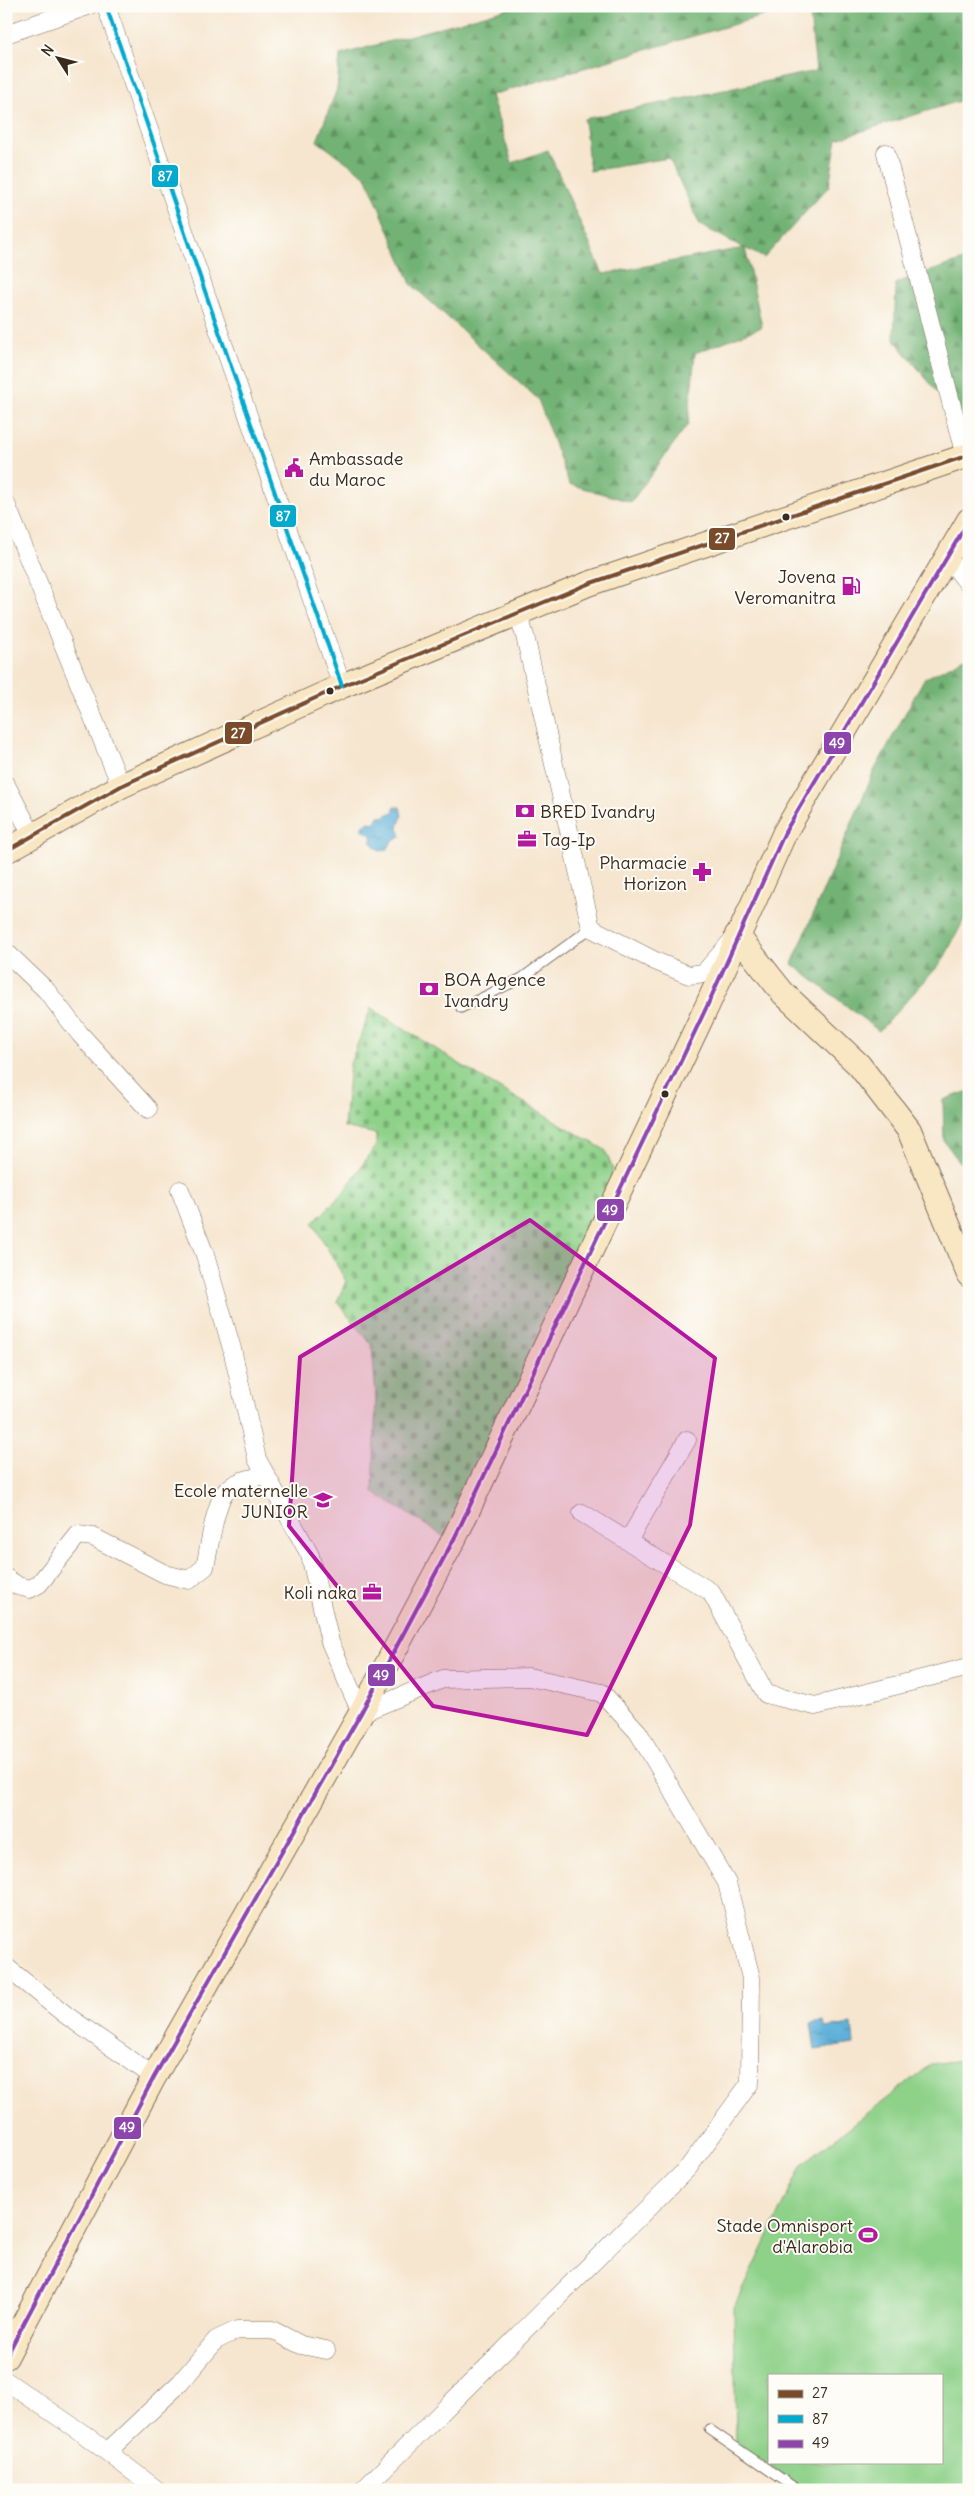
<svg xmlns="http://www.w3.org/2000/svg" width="975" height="2496" font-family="Delius,sans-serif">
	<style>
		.green { fill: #8ed189; stroke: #647e54; fill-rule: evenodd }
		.forest { fill: url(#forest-firs); stroke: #566e4a }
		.cemetery { fill: url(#cemetery-stones); stroke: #647e54 }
		.water { fill: url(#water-ripples); stroke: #4c6e7c }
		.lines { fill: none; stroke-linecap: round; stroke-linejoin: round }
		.lane-casing { stroke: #7c6c5c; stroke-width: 11 }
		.street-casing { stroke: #7c6c5c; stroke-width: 19 }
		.secondary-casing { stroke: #7c6c5c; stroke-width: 26 }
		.lane { stroke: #fff; stroke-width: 9 }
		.street { stroke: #fff; stroke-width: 18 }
		.secondary { stroke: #f9e7c3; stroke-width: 24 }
		.bus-1-casing { stroke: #fdfcf7; stroke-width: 8 }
		.bus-2-casing { stroke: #fdfcf7; stroke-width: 8 }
		.bus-3-casing { stroke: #fdfcf7; stroke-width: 8 }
		.bus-1 { stroke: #7a4b2a; stroke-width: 4 }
		.bus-2 { stroke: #00a9ce; stroke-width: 4 }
		.bus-3 { stroke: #8e44ad; stroke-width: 4 }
		.marked { fill: #b5179e; fill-opacity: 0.2; stroke: #b5179e; stroke-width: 4; stroke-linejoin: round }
		.bus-dot { fill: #3b2a1e; stroke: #fdfcf7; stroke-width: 2 }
		.labels { text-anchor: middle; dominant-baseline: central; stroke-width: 4; stroke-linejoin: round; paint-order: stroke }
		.poi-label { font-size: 18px; fill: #3b2a1e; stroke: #fdfcf7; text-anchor: end }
		.line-badge { stroke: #fdfcf7; stroke-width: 2 }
		.badge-label { font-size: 14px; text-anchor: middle; font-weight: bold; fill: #fff }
	</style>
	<defs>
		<pattern id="forest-firs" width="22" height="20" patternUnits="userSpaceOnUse" patternTransform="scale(1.25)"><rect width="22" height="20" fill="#72b375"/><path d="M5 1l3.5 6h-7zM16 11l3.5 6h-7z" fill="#5f925f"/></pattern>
		<pattern id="cemetery-stones" width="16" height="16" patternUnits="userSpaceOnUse" patternTransform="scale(1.25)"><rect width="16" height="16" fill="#8ed189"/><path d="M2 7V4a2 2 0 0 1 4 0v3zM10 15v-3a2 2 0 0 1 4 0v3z" fill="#75aa6f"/></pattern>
		<pattern id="water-ripples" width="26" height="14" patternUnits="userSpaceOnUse" patternTransform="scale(1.25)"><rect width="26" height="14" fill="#5eb1d9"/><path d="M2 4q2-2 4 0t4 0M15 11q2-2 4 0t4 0" fill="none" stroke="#4f90af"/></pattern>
	</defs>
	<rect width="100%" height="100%" fill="#fdfcf7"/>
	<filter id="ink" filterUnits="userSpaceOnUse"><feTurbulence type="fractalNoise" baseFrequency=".02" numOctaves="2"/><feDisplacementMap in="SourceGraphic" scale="10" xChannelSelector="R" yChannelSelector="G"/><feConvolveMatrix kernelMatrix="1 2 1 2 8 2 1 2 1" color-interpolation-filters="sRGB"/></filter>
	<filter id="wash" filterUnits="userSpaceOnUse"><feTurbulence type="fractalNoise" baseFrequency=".0096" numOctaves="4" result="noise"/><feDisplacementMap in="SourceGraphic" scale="20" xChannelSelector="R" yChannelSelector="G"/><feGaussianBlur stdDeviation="1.12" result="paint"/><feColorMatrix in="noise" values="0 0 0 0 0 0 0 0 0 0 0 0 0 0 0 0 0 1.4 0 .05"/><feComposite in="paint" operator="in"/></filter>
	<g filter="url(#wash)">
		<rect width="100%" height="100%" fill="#f6e6cf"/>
		<path class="green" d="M969,2059V2490H805L736,2444L734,2307L802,2164L931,2064ZM769,2375H941V2462H769Z"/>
		<path class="forest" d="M517,6H797L491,95L512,163L548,150L603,274L744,248L700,225L669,158L590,171L584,119L816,71L809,6H969V98L837,139L829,186L764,258L745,248L762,327L695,353L688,424L631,502L569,484L538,399L411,284L366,176L317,141L337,89L340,55Z
			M969,258V431L894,339L896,283Z
			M969,656V910L942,962L879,1031L792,964L874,771L924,679Z
			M969,1091V1181L964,1168L944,1141L943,1100Z"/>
		<path class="cemetery" d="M371,1008L477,1075L605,1150L613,1170L597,1223L445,1537L373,1492L376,1397L372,1345L337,1302L346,1281L313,1223L343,1193L376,1145V1134L344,1127L350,1064Z"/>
		<path class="water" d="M395,807H400L402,816L398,827L401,837L392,841L387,850L380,851L372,844L371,835L363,830V825L370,822L374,823L380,815L382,817L393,812Z
			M824,2021L825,2028L852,2024L854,2044L815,2050L811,2023Z"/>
	</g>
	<g filter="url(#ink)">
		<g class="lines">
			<g class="lane-casing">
				<path id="lane" d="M461,1008L522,978L591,928
					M709,2429L798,2490"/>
			</g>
			<g class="street-casing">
				<path id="street" d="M106,6L342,686
					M6,34L88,6
					M886,153L965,456
					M6,504L121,786
					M947,557L969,585
					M518,613L525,636L591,928L655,961L689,975L704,973L730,943
					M6,785L32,835
					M6,952L46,990L80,1034L148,1109
					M180,1190L205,1255L232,1349L257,1459L310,1555L330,1642L361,1713L443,1679L529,1677L602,1693L638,1732L727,1883L751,1978L750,2083L688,2168L363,2490
					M582,1513L711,1592L766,1694L815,1706L969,1667
					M628,1541L687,1440
					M6,1578L18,1586L30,1589L39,1584L78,1535L93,1537L165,1574L189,1580L205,1567C209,1550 215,1502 226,1491C237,1480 252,1478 266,1475
					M6,1967L66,2015L154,2077
					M6,2381L85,2435L157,2490
					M107,2452L180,2383L216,2340L237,2330H272L301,2345L326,2350"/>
			</g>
			<g class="secondary-casing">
				<path id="secondary" d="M6,851L121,786L342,686L588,584L969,455
					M737,935L783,993L859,1065L909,1130L969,1275
					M6,2357L154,2077L361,1713L455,1537L708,1004L785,832L969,520"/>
			</g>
			<use href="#lane" class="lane"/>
			<use href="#street" class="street"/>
			<use href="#secondary" class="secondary"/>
			<g class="bus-1-casing">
				<path id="bus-1" d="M6,851L121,786L342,686L588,584L969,455"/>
			</g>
			<g class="bus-2-casing">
				<path id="bus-2" d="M106,6L342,686"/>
			</g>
			<g class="bus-3-casing">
				<path id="bus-3" d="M6,2357L154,2077L361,1713L455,1537L708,1004L785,832L969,520"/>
			</g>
			<use href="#bus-1" class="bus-1"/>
			<use href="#bus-2" class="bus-2"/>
			<use href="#bus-3" class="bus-3"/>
		</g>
	</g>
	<path class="marked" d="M530,1220L715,1358L690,1525L587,1735L433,1706L289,1526L300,1357Z"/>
	<defs>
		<g id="civic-bare" transform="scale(1.5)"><path d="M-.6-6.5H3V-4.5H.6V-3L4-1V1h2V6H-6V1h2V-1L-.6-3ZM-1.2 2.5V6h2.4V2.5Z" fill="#b5179e" stroke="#fdfcf7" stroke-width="2.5" paint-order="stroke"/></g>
		<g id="fuel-bare" transform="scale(1.5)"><path d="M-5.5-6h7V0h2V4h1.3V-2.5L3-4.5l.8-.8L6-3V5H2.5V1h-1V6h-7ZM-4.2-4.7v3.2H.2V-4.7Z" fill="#b5179e" stroke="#fdfcf7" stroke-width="2.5" paint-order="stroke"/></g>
		<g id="bank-bare" transform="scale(1.5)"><path d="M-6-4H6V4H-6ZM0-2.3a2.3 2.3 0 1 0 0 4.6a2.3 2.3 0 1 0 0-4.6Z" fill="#b5179e" stroke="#fdfcf7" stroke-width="2.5" paint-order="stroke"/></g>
		<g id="office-bare" transform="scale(1.5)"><path d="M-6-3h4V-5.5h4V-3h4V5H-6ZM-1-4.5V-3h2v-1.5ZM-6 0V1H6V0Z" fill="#b5179e" stroke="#fdfcf7" stroke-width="2.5" paint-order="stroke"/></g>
		<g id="pharmacy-bare" transform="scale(1.5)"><path d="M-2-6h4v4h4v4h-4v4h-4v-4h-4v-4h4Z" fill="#b5179e" stroke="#fdfcf7" stroke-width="2.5" paint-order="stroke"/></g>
		<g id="school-bare" transform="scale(1.5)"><path d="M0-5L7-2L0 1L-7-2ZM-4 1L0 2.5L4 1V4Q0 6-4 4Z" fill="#b5179e" stroke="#fdfcf7" stroke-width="2.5" paint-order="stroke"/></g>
		<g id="stadium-bare" transform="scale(1.5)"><path d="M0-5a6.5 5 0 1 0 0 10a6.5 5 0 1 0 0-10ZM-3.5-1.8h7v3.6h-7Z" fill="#b5179e" stroke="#fdfcf7" stroke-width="2.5" paint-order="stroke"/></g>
	</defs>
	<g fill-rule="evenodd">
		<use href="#civic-bare" x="294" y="468"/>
		<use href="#fuel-bare" x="851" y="586"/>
		<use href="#bank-bare" x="525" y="811"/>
		<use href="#office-bare" x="527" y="839"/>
		<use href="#pharmacy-bare" x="702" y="872"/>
		<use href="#bank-bare" x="429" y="989"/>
		<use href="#school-bare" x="323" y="1500"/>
		<use href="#office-bare" x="372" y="1592"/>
		<use href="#stadium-bare" x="868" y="2235"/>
	</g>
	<g class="bus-dot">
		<circle cx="786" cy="517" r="4.5"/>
		<circle cx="330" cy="691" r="4.5"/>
		<circle cx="665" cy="1094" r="4.5"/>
	</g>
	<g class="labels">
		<g class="poi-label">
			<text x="309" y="458" text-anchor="start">Ambassade<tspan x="309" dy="21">du Maroc</tspan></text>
			<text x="836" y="576">Jovena<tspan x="836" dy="21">Veromanitra</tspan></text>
			<text x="540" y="811" text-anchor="start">BRED Ivandry</text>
			<text x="542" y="839" text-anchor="start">Tag-Ip</text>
			<text x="687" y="862">Pharmacie<tspan x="687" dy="21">Horizon</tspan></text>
			<text x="444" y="979" text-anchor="start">BOA Agence<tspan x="444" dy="21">Ivandry</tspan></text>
			<text x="308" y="1490">Ecole maternelle<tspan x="308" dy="21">JUNIOR</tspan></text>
			<text x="357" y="1592">Koli naka</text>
			<text x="853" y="2225">Stade Omnisport<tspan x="853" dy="21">d'Alarobia</tspan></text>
		</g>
	</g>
	<g class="line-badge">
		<rect x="151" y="164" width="28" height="24" rx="5" fill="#00a9ce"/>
		<rect x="269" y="504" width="28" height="24" rx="5" fill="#00a9ce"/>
		<rect x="708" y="527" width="28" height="24" rx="5" fill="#7a4b2a"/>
		<rect x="224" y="721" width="29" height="24" rx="5" fill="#7a4b2a"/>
		<rect x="823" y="731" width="29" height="24" rx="5" fill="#8e44ad"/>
		<rect x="596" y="1198" width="29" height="24" rx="5" fill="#8e44ad"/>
		<rect x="367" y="1663" width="29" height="24" rx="5" fill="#8e44ad"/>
		<rect x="113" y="2116" width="29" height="24" rx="5" fill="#8e44ad"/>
	</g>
	<g class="badge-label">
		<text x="165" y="181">87</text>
		<text x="283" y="521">87</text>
		<text x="722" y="543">27</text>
		<text x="238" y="738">27</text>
		<text x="837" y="748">49</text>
		<text x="610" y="1215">49</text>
		<text x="381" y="1680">49</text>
		<text x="127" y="2132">49</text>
	</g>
	<rect width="975" height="2496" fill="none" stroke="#fdfcf7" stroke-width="25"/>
	<rect x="768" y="2374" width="175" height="90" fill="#fdfcf7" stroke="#afa8a0"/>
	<rect x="778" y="2390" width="25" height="8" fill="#7a4b2a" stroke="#afa8a0"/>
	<text x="812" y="2398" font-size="15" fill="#3b2a1e">27</text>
	<rect x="778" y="2415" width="25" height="8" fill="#00a9ce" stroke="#afa8a0"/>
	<text x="812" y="2424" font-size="15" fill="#3b2a1e">87</text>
	<rect x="778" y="2440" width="25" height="8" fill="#8e44ad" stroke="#afa8a0"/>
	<text x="812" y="2448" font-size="15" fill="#3b2a1e">49</text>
	<g transform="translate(58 58) rotate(306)" stroke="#fdfcf7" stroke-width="4" paint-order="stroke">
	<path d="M0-4L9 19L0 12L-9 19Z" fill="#3b2a1e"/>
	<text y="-8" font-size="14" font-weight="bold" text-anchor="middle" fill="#3b2a1e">N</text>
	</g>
</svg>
